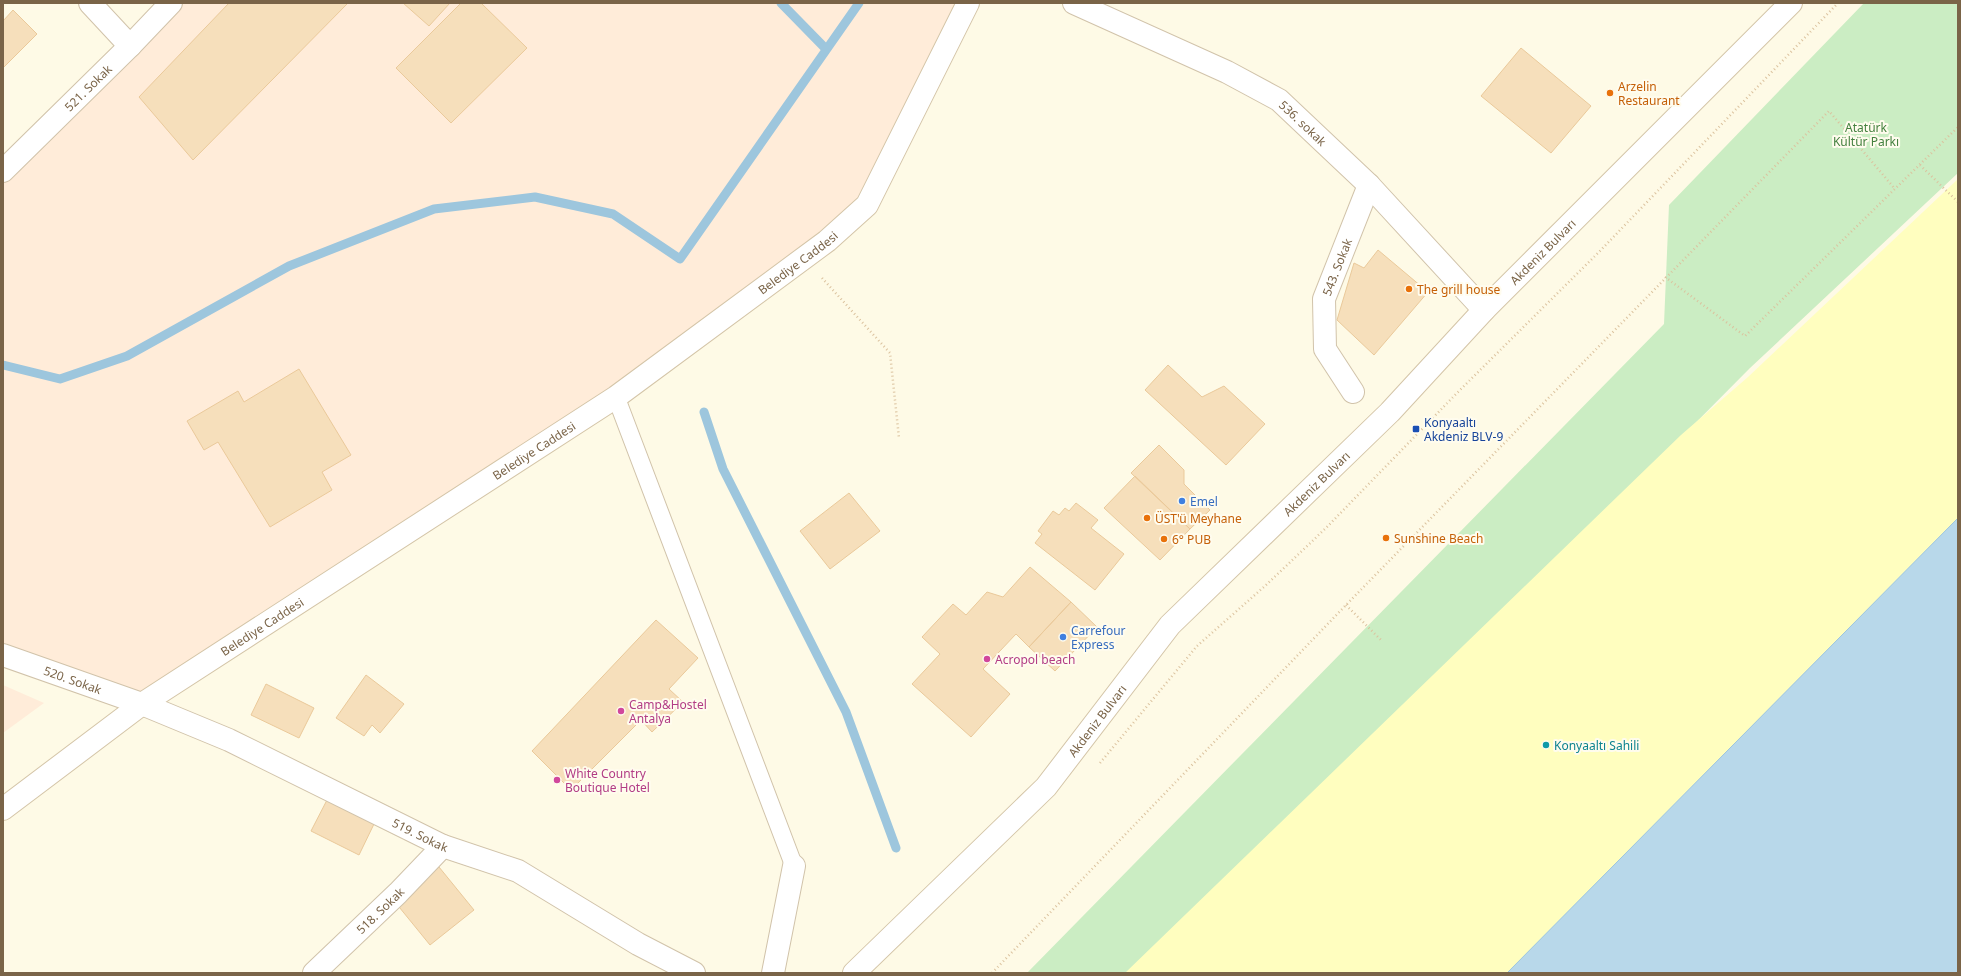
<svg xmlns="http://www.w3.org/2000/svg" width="1961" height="976" font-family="'Noto Sans',sans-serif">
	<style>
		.commercial { fill: #ffecd9 }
		.green { fill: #cbedc3 }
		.sand { fill: #fffebf }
		.water { fill: #b8d8ea; stroke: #9dc6dd }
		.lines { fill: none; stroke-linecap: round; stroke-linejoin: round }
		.stream { stroke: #9dc6dd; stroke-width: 9 }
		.building { fill: #f6dfbb; stroke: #eac99a }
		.service-casing { stroke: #d1c3aa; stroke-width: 19 }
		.minor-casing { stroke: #d1c3aa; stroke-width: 24 }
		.secondary-casing { stroke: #d4c5a8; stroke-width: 24 }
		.path { stroke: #dbc29e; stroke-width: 2.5; stroke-dasharray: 1 3; stroke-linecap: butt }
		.service { stroke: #fff; stroke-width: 17 }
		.minor { stroke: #fff; stroke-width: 22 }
		.secondary { stroke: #fff; stroke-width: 22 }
		.food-dot { fill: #e8710a; stroke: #fffcee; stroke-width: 1.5 }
		.transit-dot { fill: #1a4fb4; stroke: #fffcee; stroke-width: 1.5 }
		.shop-dot { fill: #3f7fe0; stroke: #fffcee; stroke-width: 1.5 }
		.hotel-dot { fill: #d1479c; stroke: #fffcee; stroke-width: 1.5 }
		.culture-dot { fill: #0f9aa8; stroke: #fffcee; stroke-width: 1.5 }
		.labels { text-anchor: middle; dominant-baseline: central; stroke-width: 4; stroke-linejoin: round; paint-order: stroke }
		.food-label { font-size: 12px; fill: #c56008; stroke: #fffcee; text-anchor: start }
		.street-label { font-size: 12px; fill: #7a6448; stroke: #fffcee }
		.park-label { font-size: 12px; fill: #44813f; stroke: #fffcee }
		.transit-label { font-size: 12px; fill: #164399; stroke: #fffcee; text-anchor: start }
		.shop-label { font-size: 12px; fill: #366cbe; stroke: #fffcee; text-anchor: start }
		.hotel-label { font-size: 12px; fill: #b23c85; stroke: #fffcee; text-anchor: start }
		.culture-label { font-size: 12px; fill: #0d838f; stroke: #fffcee; text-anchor: start }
	</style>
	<rect width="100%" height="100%" fill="#fefae6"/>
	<path class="commercial" d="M171,3H968L867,205L745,300L142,704L3,655V171Z
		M3,685L44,703L3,733Z"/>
	<path class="green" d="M1864,3H1958V173L1750,368L1150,973H1027L1664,324L1669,205Z"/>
	<path class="sand" d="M1958,179V518L1507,973H1125L1681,435L1748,377Z"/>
	<path class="water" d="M1958,518V973H1507Z"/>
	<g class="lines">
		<path class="stream" d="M781,3L826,49
			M3,365L60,379L127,356L289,266L434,209L535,197L613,214L680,259L859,3
			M704,412L723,469L846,712L896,848"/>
	</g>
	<path class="building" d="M229,3H348L193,160L139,97Z
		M403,3H450L429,26Z
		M461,3H481L527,48L451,123L396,68Z
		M13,10L37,34L3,68V21Z
		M1521,48L1591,106L1551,153L1481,96Z
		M1378,250L1428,292L1374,355L1337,320L1354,263L1364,268Z
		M1168,365L1202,397L1224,386L1265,424L1226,465L1145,390Z
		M299,369L351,455L322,472L332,490L270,527L218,442L204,450L187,421L238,391L244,402Z
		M1159,445L1184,470V484L1210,510L1190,529L1131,473Z
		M1135,476L1190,529L1160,560L1104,508Z
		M849,493L880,531L830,569L800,531Z
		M1076,503L1098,520L1091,528L1124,554L1095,590L1035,543L1042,534L1038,531L1053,511L1059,515L1065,508L1069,511Z
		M1030,567L1071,602L1029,647L1016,634L983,669L1010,694L971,737L912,684L940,654L922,637L953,604L966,615L987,592L1003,597Z
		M1071,602L1097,627L1055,671L1029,647Z
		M656,620L698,658L669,689L683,702L652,732L641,720L571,790L532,751Z
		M366,675L404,704L380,733L372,725L364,736L336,718Z
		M266,684L314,708L299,738L251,715Z
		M327,800L374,824L359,855L311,831Z
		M439,867L474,910L430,945L395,902Z"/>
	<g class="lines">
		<g class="service-casing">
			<path id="service" d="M616,397L794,866"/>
		</g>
		<g class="minor-casing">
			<g id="minor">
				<path d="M90,3L130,46"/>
				<path id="s1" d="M1074,3L1227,72L1279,100L1369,185L1484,310"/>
				<path id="s2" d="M3,171L130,46L171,3"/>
				<path id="s3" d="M1353,392L1325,349L1324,299L1369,185"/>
				<path id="s4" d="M3,655L142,704L229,740L443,846L518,871L638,944L694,973"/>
				<path id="s5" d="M314,973L398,893L443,846"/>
				<path d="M773,973L794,866"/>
			</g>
		</g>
		<g class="secondary-casing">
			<g id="secondary">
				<path id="s6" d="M3,809L142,704L616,397L827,241L867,205L968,3"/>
				<path id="s7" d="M854,973L1046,787L1170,625L1390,412L1484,310L1791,3"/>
			</g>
		</g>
		<path class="path" d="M1920,165L1958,202
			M1665,277L1745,336L1958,127
			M822,278L890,353L899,438
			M1346,605L1381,640
			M1100,763L1197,646L1265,586L1326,528L1457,393L1600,251L1838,3
			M992,973L1346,605L1829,111L1895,189"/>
		<use href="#service" class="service"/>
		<use href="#minor" class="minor"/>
		<use href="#secondary" class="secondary"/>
	</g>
	<g class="food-dot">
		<circle cx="1610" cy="93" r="4"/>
		<circle cx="1409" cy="289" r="4"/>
		<circle cx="1147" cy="518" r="4"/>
		<circle cx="1386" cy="538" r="4"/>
		<circle cx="1164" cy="539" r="4"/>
	</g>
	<rect class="transit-dot" x="1412" y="425" width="8" height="8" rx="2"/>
	<g class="shop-dot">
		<circle cx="1182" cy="501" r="4"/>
		<circle cx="1063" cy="637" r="4"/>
	</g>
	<g class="hotel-dot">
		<circle cx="987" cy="659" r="4"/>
		<circle cx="621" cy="711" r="4"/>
		<circle cx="557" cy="780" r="4"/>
	</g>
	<circle class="culture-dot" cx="1546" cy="745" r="4"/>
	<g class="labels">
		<g class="food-label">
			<text x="1618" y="86">Arzelin<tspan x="1618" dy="14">Restaurant</tspan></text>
			<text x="1417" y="289">The grill house</text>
			<text x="1155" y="518">ÜST'ü Meyhane</text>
			<text x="1394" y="538">Sunshine Beach</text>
			<text x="1172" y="539">6° PUB</text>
		</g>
		<g class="street-label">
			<text stroke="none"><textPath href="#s2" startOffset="119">521. Sokak</textPath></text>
			<text stroke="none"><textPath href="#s1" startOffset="260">536. sokak</textPath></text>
			<text stroke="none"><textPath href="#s7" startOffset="999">Akdeniz Bulvarı</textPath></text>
			<text stroke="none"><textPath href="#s6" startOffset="965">Belediye Caddesi</textPath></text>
			<text stroke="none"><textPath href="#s3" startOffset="136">543. Sokak</textPath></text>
			<text stroke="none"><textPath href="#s6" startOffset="641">Belediye Caddesi</textPath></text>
			<text stroke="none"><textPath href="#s7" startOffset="675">Akdeniz Bulvarı</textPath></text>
			<text stroke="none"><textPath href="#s6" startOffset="317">Belediye Caddesi</textPath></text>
			<text stroke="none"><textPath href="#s4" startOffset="74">520. Sokak</textPath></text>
			<text stroke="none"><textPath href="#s7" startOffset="351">Akdeniz Bulvarı</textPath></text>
			<text stroke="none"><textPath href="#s4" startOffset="455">519. Sokak</textPath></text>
			<text stroke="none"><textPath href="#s5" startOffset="91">518. Sokak</textPath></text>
		</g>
		<g class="park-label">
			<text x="1866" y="127">Atatürk<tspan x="1866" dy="14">Kültür Parkı</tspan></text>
		</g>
		<g class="transit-label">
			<text x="1424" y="422">Konyaaltı<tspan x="1424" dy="14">Akdeniz BLV-9</tspan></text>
		</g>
		<g class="shop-label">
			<text x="1190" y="501">Emel</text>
			<text x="1071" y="630">Carrefour<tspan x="1071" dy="14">Express</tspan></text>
		</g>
		<g class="hotel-label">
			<text x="995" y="659">Acropol beach</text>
			<text x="629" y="704">Camp&amp;Hostel<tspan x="629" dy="14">Antalya</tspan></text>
			<text x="565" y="773">White Country<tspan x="565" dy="14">Boutique Hotel</tspan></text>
		</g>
		<g class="culture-label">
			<text x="1554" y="745">Konyaaltı Sahili</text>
		</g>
	</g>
	<rect width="1961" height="976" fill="none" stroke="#7a6448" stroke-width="8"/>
</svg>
